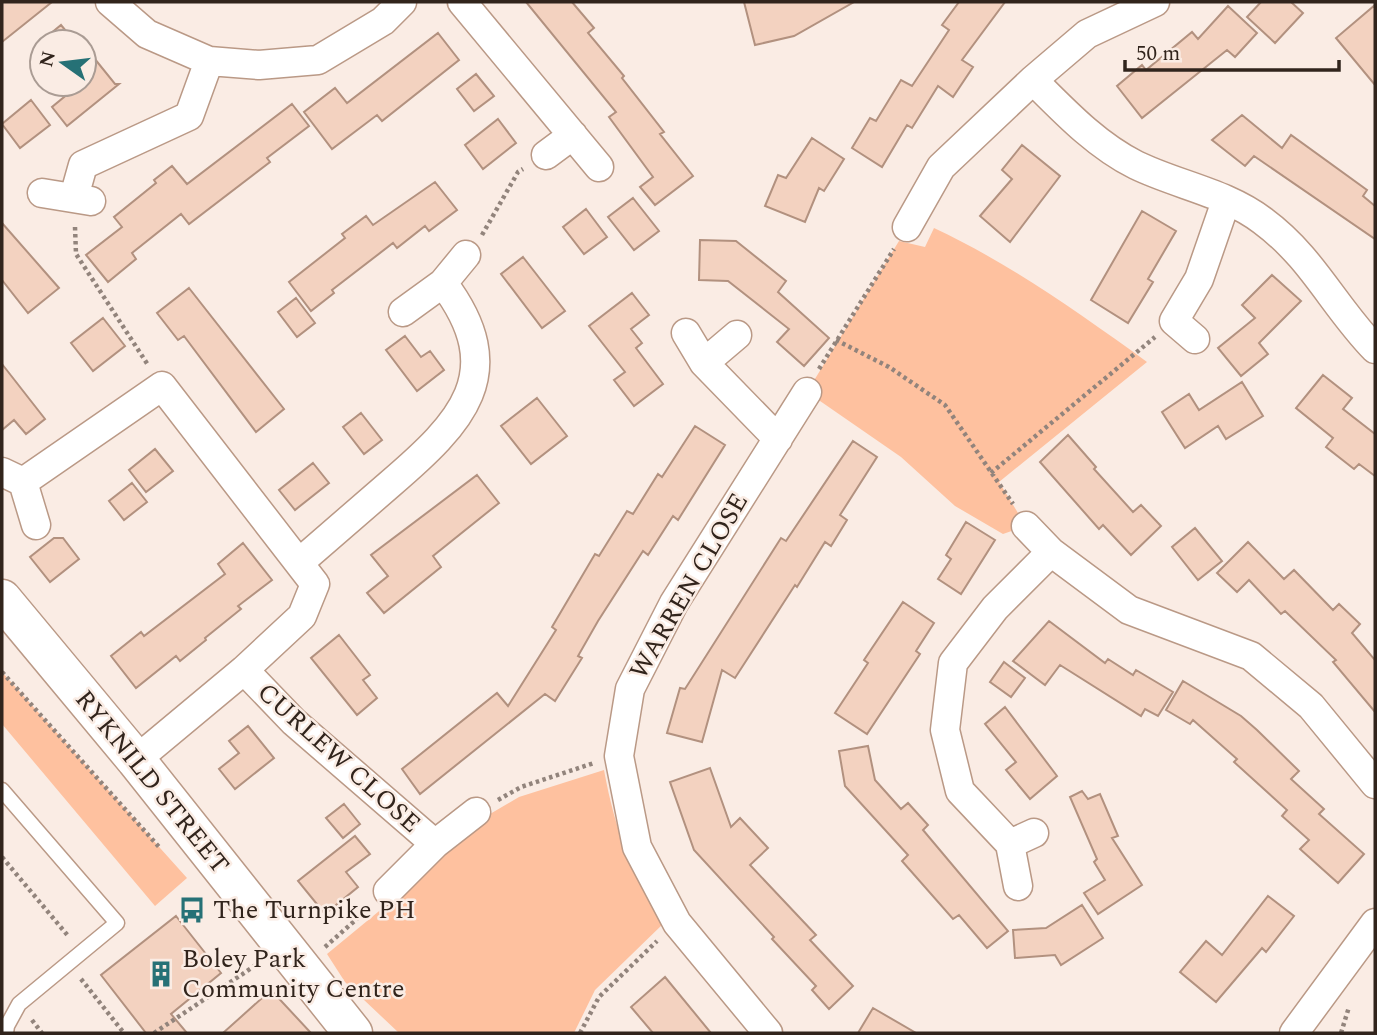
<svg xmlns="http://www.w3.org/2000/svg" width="1377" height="1035" font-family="Spectral,serif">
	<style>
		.green { fill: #fec19f }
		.building { fill: #f3d2c0; stroke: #b2917f; stroke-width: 2 }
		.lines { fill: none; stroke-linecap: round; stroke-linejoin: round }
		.lane-casing { stroke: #ba9986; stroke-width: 17 }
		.street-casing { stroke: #ba9986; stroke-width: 31 }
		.secondary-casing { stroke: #ba9986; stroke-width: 41 }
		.path { stroke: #92847c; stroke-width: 4.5; stroke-dasharray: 3.5 3.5; stroke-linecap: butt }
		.lane { stroke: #fff; stroke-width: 14 }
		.street { stroke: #fff; stroke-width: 28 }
		.secondary { stroke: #fff; stroke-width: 38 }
		.labels { text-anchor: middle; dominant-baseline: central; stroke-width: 5; stroke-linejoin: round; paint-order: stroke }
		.street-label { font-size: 26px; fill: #31241c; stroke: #faece4 }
		.poi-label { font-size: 26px; fill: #31241c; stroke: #faece4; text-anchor: start }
	</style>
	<rect width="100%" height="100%" fill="#faece4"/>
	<path class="green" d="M934,228C1009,263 1079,313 1147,362L999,482L1026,526L1003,534L955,506L901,457L807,392L899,241L925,247Z
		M2,672L187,878L155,906L2,724Z
		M604,770C616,835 630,866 664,923L595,990L574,1033H399L345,982L327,954L418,879L473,824L519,797Z"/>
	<path class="building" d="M2,2H52L2,42Z
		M526,2H572L594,28L588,33L624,76L622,78L664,132L660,134L693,176L655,205L640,187L653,177L609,117L616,112Z
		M744,2H854L794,36L755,45Z
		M959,2H1005L962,60L973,67L953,97L938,86L912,128L907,125L882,167L852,148L870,118L876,121L901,80L912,86L949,30L942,25Z
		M1261,2H1291L1303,13L1275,43L1247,17Z
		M1375,5V85L1336,38Z
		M1228,6L1257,33L1235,57L1227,50L1142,118L1117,86L1142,65L1146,70L1192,32L1198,39Z
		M61,25L75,42H46L44,39Z
		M438,33L459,60L382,121L377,115L332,149L304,112L335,88L347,103Z
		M86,48L115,84H119L67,126L52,107L80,84H84Z
		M476,74L494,96L474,111L457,89Z
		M31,100L50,125L20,148L2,124Z
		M292,104L309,126L267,158L270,162L189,224L181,214L132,253L136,259L108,282L86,255L122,227L114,217L156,183L154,180L172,166L187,184Z
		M1242,115L1282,148L1291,135L1367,190L1363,196L1375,206V239L1254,156L1245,166L1212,140Z
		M498,119L516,143L483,169L465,145Z
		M812,138L844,159L824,191L819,188L805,222L765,206L778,175L786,178Z
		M1022,145L1060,176L1010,242L980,216L1012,179L1002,170Z
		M435,182L457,210L429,231L425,226L397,248L393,243L332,290L334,293L311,311L289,282L345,238L342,234L366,216L373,225Z
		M633,198L659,231L634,250L608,217Z
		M586,209L607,237L584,254L563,227Z
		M1142,211L1176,231L1148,279L1153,282L1128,323L1091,300Z
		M2,223L59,288L28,313L2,280Z
		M700,240L736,241L786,281L778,292L829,338L804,366L777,342L789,329L728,281L699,280Z
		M523,257L565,311L542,328L501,274Z
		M1272,275L1301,301L1259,343L1268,354L1241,376L1218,348L1255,318L1242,305Z
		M189,288L284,409L256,432L184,336L178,340L157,313Z
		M632,293L649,315L631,329L642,343L636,348L663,384L634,406L614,380L625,372L589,326Z
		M296,298L315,323L297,337L278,312Z
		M103,318L125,346L93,371L71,343Z
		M405,336L421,357L430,351L444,370L417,391L386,350Z
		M2,364L45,419L26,434L14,420L2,430Z
		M1323,375L1352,398L1343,409L1375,434V476L1359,464L1354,469L1326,447L1333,438L1296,408Z
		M1242,382L1263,416L1226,439L1218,426L1185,448L1162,412L1189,394L1199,410Z
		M537,398L567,436L531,464L501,426Z
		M361,413L382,440L364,454L343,427Z
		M695,426L725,445L678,520L673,516L648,555L643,551L598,621L578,656L582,658L555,701L545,694L420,794L402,769L497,693L508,706L556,630L552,627L595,554L599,556L627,511L633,514L658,474L662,477Z
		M1068,435L1096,467L1094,469L1133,512L1141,505L1161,526L1131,555L1103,525L1099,529L1040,462Z
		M853,441L877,457L840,515L847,520L831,546L825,542L797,587L795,585L735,678L722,670L702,742L667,733L680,688L685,689L781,538L786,541Z
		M155,449L173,471L146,492L129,470Z
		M313,463L329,483L295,510L279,490Z
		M477,475L499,503L433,556L441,567L384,613L367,593L388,576L371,555Z
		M132,483L147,502L124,520L109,501Z
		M966,522L995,540L961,594L938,579L951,559L946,555Z
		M1195,528L1222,561L1198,580L1172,547Z
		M54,538H63L79,559L50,582L30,557Z
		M1248,542L1284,579L1294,570L1333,610L1339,604L1360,624L1352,633L1375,660V712L1333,662L1336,660L1285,611L1281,614L1249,580L1237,592L1217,573Z
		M243,543L272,580L238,606L241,609L205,638L206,640L180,661L176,656L136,688L111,656L141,632L144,636L225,574L218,564Z
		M903,602L934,623L916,651L920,654L867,734L835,713L868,663L864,660Z
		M1049,621L1105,663L1108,659L1133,675L1136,670L1173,692L1158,716L1145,709L1141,716L1060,665L1045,685L1013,661Z
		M339,635L370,675L363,680L377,698L357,715L311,658Z
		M1004,662L1025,678L1011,697L990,682Z
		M1183,681L1241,716L1257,730L1299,771L1291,779L1324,809L1319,814L1364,854L1338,883L1300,849L1309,840L1282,816L1287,810L1234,762L1237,759L1193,720L1190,724L1166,710Z
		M1005,707L1057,776L1030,799L1006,770L1016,762L985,724Z
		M248,726L274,758L235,789L219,769L239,753L229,741Z
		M868,746L875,780L901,809L908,803L928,825L923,830L1008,931L987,948L959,915L953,919L902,861L908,855L845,786L839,751Z
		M710,768L731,827L740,818L768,848L750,865L816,935L810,940L853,986L829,1009L812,990L816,986L772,939L774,937L694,850L670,782Z
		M1082,791L1088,799L1100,794L1118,836L1112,838L1142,885L1098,914L1084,893L1105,880L1094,862L1097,859L1070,797Z
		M344,804L360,824L343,838L326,818Z
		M355,836L370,854L346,872L358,887L325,914L298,881Z
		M1268,896L1294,916L1266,952L1262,948L1216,1002L1180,972L1206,941L1222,955Z
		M1082,905L1103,938L1061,965L1055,955L1015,958L1013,930L1046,928Z
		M176,916L221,973L171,1014L187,1033H146L101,975Z
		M665,977L711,1033H653L631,1007Z
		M271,990L311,1033H223Z
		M873,1008L916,1033H858Z"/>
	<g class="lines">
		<g class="lane-casing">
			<path id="lane" d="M2,790L117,923L19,1004L7,1026L6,1033"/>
		</g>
		<g class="street-casing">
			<path id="street" d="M110,2L147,34L209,61L259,65L318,60L383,21L402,2
				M462,2L599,167
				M1033,80C1064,111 1096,145 1136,165C1177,185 1227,193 1263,221C1313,258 1333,306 1375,349
				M546,155L573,135
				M42,193L91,201
				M74,197L83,165L189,116L209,61
				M907,227L941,167L1033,80L1087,34L1155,2
				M403,312L443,283L466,255
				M686,333L704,363L778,439
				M1195,339L1174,321L1199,279L1226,201
				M704,363L737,335
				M2,472L23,482L36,525
				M23,482L162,386L315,584L302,616L244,670L136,760
				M1026,526L1051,552L1129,610L1251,656L1311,706L1375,784
				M300,562C330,536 360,510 390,484C461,423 511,373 443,283
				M244,670L294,722L435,844
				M1010,844L960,791L945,730L953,663L995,608L1051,552
				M1018,886L1010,844L1034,833
				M388,891L435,844L476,812
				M768,1033L677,923L637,847L619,756L630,689L674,603L807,392
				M1294,1033L1375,923"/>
		</g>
		<g class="secondary-casing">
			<path id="secondary" d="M2,599L136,760L353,1033"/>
		</g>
		<path class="path" d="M75,227L76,254L148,365
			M482,235L518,172L523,169
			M836,340L889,367L945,405L1013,504
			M819,369L894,249
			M991,473L1155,337
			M2,672L160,848
			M498,800L521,787L594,763
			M2,857L69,937
			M325,947L368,909
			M81,979L124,1033
			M32,1020L42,1033
			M154,1033L259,963
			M580,1033L599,997L657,941
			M1341,1033L1349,1007"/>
		<use href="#lane" class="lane"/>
		<use href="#street" class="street"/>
		<use href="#secondary" class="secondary"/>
	</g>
	<defs>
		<g id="bus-bare" transform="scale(2.1)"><path d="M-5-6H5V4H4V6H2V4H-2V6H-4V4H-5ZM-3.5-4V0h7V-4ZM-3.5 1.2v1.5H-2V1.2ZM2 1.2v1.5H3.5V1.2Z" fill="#267176" stroke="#faece4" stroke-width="2.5" paint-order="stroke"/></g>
		<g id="building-bare" transform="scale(2.1)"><path d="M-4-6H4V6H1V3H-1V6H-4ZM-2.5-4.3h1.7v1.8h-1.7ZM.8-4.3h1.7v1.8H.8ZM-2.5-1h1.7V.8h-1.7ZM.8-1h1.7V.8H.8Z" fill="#267176" stroke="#faece4" stroke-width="2.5" paint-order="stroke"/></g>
	</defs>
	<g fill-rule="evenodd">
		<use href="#bus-bare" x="192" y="910"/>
		<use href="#building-bare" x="161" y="974"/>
	</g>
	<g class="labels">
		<g class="street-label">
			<text transform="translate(689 586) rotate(-60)">WARREN CLOSE</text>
			<text transform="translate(339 758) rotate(42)">CURLEW CLOSE</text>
			<text transform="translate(152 782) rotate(51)">RYKNILD STREET</text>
		</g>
		<g class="poi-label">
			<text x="213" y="910">The Turnpike PH</text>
			<text x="182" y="959">Boley Park<tspan x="182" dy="30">Community Centre</tspan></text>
		</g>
	</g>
	<rect width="1377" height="1035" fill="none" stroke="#31241c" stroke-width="7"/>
	<g transform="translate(63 63) rotate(284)"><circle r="33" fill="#faece4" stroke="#aa9c94" stroke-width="2"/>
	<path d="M0-5L12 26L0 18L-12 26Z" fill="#267176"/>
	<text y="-10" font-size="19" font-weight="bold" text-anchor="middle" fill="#31241c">N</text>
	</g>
	<path d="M1125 60v10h214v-10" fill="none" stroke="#31241c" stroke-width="3.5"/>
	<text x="1136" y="60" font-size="21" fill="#31241c" stroke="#faece4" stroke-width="5" paint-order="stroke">50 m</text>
</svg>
